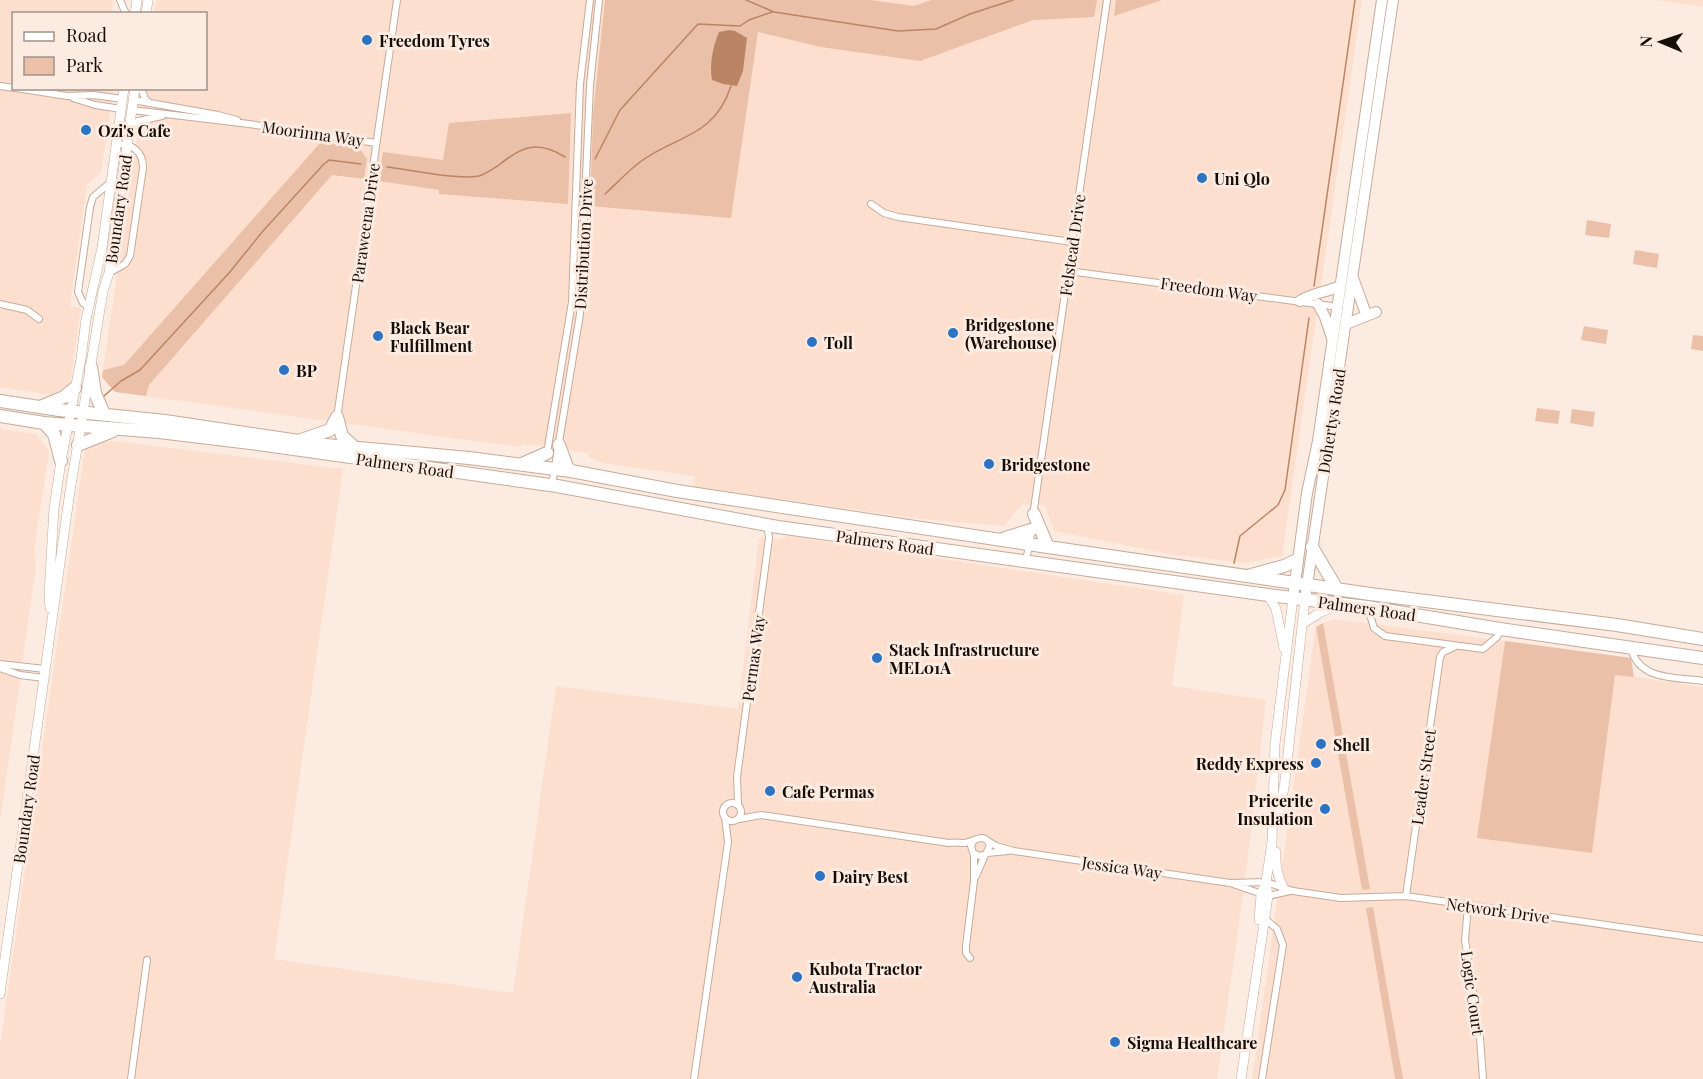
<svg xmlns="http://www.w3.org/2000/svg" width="1703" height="1079" font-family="'Playfair Display',serif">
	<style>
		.built { fill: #fcdfce }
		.green { fill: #eac0a8 }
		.water { fill: #ba8565 }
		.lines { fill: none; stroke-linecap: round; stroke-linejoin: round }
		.stream { stroke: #ba8565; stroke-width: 1.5 }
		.street-casing { stroke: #c6ab9b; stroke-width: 8 }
		.secondary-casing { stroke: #c6ab9b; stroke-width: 10 }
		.primary-casing { stroke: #c6ab9b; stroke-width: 12 }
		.highway-casing { stroke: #c6ab9b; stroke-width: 14 }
		.street { stroke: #fff; stroke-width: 6 }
		.secondary { stroke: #fff; stroke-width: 9 }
		.primary { stroke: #fff; stroke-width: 10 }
		.highway { stroke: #fff; stroke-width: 12 }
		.poi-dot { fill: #2d73c4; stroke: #fcebe1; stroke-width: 2 }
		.labels { text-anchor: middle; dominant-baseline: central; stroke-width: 6; stroke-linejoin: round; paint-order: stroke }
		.poi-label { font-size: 16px; font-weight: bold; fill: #160d07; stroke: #fcebe1; text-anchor: start }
		.street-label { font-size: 16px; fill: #160d07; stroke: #fcebe1 }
	</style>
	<rect width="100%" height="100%" fill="#fcebe1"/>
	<path class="built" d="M0,0H113L112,13L14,14V88L114,89L101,172L87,185L70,306L81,308L70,384L51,395L0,387Z
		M156,0H1362L1282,556L1246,563L1174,555L1054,531L1045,506L1022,504L1004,526L921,519L694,487L695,476L601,463L588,457V453L524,444L519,447L115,392L102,377L144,89L206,88V14L154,13Z
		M1655,0H1703V7Z
		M0,429L36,434L49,452L34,550L36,566L0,822Z
		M114,441L343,469L274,959L513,993L556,686L738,709L759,538L777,540L788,536L1184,595L1172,686L1266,700L1247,866L1217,1079H0V1046L85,448L94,442Z
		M1334,619L1505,641L1478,838L1592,853L1615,674L1703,687V1079H1252L1316,626Z"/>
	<path class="green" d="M605,0H870L914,6L931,0H1097L1094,17L1033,20L920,61L821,47L758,32L731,218L590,206L593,114Z
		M1116,0H1162L1114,16Z
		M571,113L568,204L439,194V190L379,181L383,152L443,160L449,123Z
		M321,142L359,148L367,159L364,179L332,175L149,385L146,396L115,392L102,377L103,370L124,365Z
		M1587,220L1611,224L1609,238L1585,235Z
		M1635,250L1659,254L1657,268L1633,264Z
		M1584,326L1608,330L1606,344L1581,340Z
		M1693,335L1703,336V351L1691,349Z
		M1537,408L1560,411L1558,424L1535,421Z
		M1572,409L1595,412L1593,427L1570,423Z
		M1323,623L1370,889L1362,890L1316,627Z
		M1505,641L1631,658L1634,677L1615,675L1592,853L1477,838Z
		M1373,907L1403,1079H1395L1366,908Z"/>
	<path class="water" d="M729,30L735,31L747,38L743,71L737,86L723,84L712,80C709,64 713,46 719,32Z"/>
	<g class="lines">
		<path class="stream" d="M746,0L774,12L898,31L936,29L970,14L1013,0
			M595,159L620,110L698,24L740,26L749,20L772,12
			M387,167C412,170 455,180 479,176C486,174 493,169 499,165C522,146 538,140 565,157
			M605,194C616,184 627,172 640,162C676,135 714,138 731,86
			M1314,286L1355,0
			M104,396L121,381L140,370L229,273L263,231L323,165L329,160L361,164
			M1234,563L1240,536L1278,505L1285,490L1309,318"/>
		<g class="street-casing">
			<path id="street" d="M120,0L126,14
				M0,86L14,88
				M16,88L67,96L93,95L123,99
				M141,88L145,99L150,103
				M73,98L95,105L121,109
				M133,100L218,115L237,120
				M132,110L249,124L376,143
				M130,127L138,121L162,116
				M871,204L884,213L898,217L1072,242
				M1068,271L1339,307
				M109,273L125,264L130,256L143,168C143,151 132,144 117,144
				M0,304L27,310L39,319
				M89,307L83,303L78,292L90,207L93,197L111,182
				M337,418L397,0
				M547,453L572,302L580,84L590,0
				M552,485L580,314L590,85L599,0
				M1033,516L1107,0
				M1026,561L1032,529
				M1368,608L1374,628L1385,636L1483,649L1497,637L1500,630
				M1631,648C1639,681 1676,677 1703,681
				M0,664L45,669
				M0,668L20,675L44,678
				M723 812a9 9 0 1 1 18 0a9 9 0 1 1-18 0Z
				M738,804L737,777L769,538L767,525
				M739,819L761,815L949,843C954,842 959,843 964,843C975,842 983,831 990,845L986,854L980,856L973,853L971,846L974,840
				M988,841L996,846L1014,851L1230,883L1268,896L1290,891
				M987,853L1008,851
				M976,876L985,855
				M1230,883L1266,882L1293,891L1341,898L1406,896L1703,939
				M1406,896L1440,657L1443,652L1454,647
				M1468,906L1465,940L1480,1038L1483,1079
				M970,958L966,953V946L974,881V854
				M131,1079L147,960
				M694,1079L728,842L725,817
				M1262,1079L1283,945L1277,929L1265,919"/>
		</g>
		<g class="secondary-casing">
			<path id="secondary" d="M135,14L137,0
				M146,14L148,0
				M1268,595L1276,609L1284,648
				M50,608L49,594L54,508L61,461L81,359L86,319L102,248L124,88
				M1302,624L1321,612L1340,604
				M1278,822L1285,781L1305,599
				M1276,852C1275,865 1277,875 1283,887
				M1259,920L1261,895L1265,884
				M0,994L70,491L103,291L109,273L135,88
				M1241,1079L1268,896L1266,882L1272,842L1275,744L1293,598"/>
		</g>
		<g class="primary-casing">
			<path id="primary" d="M1353,278L1365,311
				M1300,301C1312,293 1327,292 1340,286
				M1318,304L1325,317L1332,338
				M1346,324L1376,312
				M1293,598L1307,493L1318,441L1382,0
				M1305,599L1393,0"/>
		</g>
		<g class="highway-casing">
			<path id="highway" d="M91,367L95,393L104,414
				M0,401L59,410L165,421L326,445L469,458L571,471L677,491L1048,547L1370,594L1617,625L1703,639
				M40,407L64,397L75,388
				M0,416L44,423L159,432L258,444L557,486L778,527L1268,595L1367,607L1500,629L1703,658
				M337,417L342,436L355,448
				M44,423L54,434L61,461
				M301,440L330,430L337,417
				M78,445L113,431
				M559,445L567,467L571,471
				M522,464L547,453
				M1034,514L1048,547
				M1005,538L1031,530
				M1312,547L1337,589
				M1251,575L1284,566L1297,560"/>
		</g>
		<use href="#street" class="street"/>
		<use href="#secondary" class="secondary"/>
		<use href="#primary" class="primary"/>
		<use href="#highway" class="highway"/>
	</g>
	<g class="poi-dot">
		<circle cx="367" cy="40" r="6"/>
		<circle cx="86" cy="130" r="6"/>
		<circle cx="1202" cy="178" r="6"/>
		<circle cx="953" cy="333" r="6"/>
		<circle cx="378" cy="336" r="6"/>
		<circle cx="812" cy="342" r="6"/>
		<circle cx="284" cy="370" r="6"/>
		<circle cx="989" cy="464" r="6"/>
		<circle cx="877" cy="658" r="6"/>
		<circle cx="1321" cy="744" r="6"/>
		<circle cx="1316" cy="763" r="6"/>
		<circle cx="770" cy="791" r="6"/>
		<circle cx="1325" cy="809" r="6"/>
		<circle cx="820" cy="876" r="6"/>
		<circle cx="797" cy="977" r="6"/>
		<circle cx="1115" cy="1042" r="6"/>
	</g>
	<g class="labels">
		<g class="poi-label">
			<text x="379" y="40">Freedom Tyres</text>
			<text x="98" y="130">Ozi's Cafe</text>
			<text x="1214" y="178">Uni Qlo</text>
			<text x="965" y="324">Bridgestone<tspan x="965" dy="18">(Warehouse)</tspan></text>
			<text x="390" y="327">Black Bear<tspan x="390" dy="18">Fulfillment</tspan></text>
			<text x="824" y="342">Toll</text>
			<text x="296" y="370">BP</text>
			<text x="1001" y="464">Bridgestone</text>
			<text x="889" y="649">Stack Infrastructure<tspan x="889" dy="18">MEL01A</tspan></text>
			<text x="1333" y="744">Shell</text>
			<text x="1304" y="763" text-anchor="end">Reddy Express</text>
			<text x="782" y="791">Cafe Permas</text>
			<text x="1313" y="800" text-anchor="end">Pricerite<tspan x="1313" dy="18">Insulation</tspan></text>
			<text x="832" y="876">Dairy Best</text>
			<text x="809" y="968">Kubota Tractor<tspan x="809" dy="18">Australia</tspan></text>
			<text x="1127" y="1042">Sigma Healthcare</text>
		</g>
		<g class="street-label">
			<text transform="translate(313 133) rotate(8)">Moorinna Way</text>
			<text transform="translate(118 209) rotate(-82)">Boundary Road</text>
			<text transform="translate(365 223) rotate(-82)">Paraweena Drive</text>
			<text transform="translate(583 244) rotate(-87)">Distribution Drive</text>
			<text transform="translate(1072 245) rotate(-82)">Felstead Drive</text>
			<text transform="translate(1209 289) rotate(8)">Freedom Way</text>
			<text transform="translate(1331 421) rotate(-81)">Dohertys Road</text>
			<text transform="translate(405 465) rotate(8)">Palmers Road</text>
			<text transform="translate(885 542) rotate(8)">Palmers Road</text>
			<text transform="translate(1367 608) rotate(8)">Palmers Road</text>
			<text transform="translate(753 658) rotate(-82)">Permas Way</text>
			<text transform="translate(1423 777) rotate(-82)">Leader Street</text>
			<text transform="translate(26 809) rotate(-82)">Boundary Road</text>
			<text transform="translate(1122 867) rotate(8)">Jessica Way</text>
			<text transform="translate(1498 910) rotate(8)">Network Drive</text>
			<text transform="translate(1473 993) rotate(82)">Logic Court</text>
		</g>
	</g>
	<rect x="12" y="12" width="195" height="78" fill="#fcebe1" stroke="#a0928a" stroke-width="1.5"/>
	<rect x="24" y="32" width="30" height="9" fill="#ffffff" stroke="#a0928a" stroke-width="1.5"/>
	<text x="66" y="42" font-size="18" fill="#160d07">Road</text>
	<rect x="24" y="57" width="30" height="18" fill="#eac0a8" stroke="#a0928a" stroke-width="1.5"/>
	<text x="66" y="72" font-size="18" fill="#160d07">Park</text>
	<g transform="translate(1661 42) rotate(272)" stroke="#fcebe1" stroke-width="4.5" paint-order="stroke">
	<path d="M0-4.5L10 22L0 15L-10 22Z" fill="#160d07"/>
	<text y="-9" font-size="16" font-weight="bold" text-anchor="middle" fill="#160d07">N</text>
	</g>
</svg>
